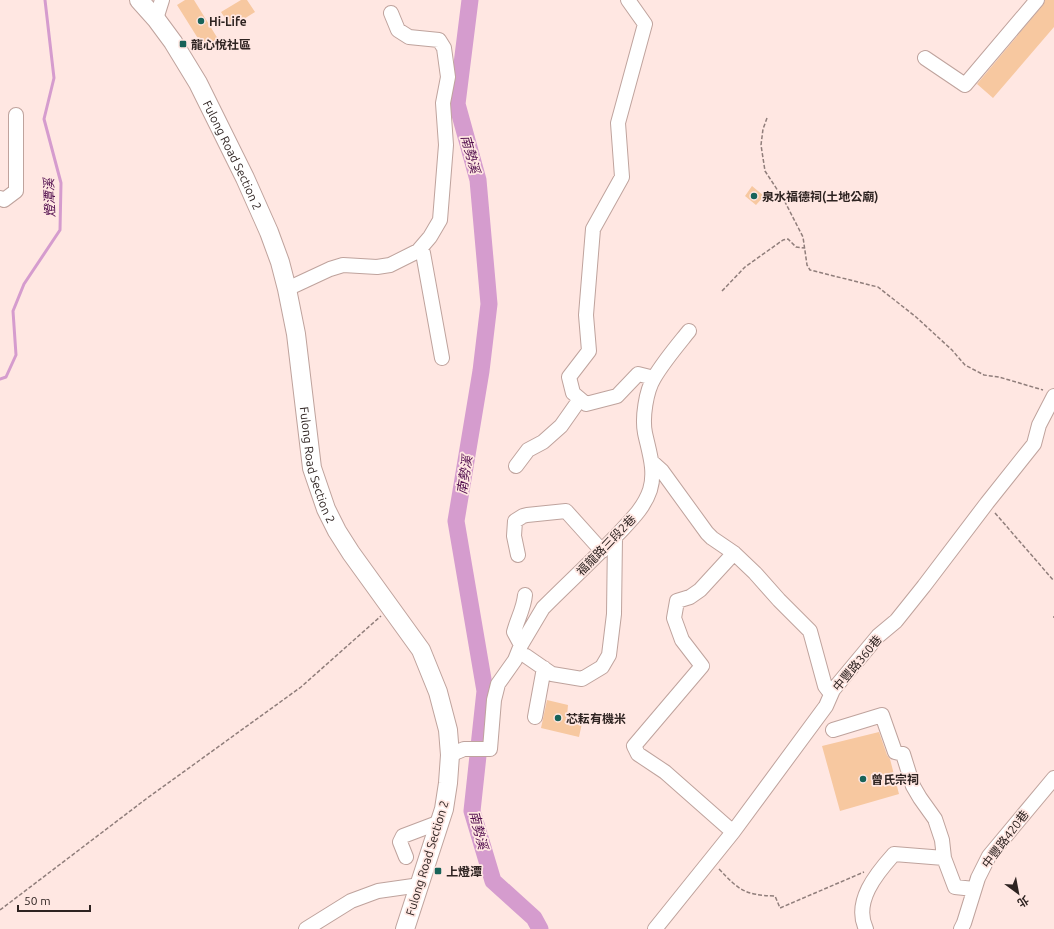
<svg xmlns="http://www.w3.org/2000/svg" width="1054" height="929" font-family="Ubuntu,'Noto Sans TC',sans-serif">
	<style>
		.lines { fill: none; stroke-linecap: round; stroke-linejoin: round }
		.stream { stroke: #d59cce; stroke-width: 3 }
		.river { stroke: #d59cce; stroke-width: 17 }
		.building { fill: #f7c8a0 }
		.minor-casing { stroke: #bfa39d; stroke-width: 16 }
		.major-casing { stroke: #bfa39d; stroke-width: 20 }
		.path { stroke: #907e7b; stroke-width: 1.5; stroke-dasharray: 4 2; stroke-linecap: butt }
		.minor { stroke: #fff; stroke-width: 14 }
		.major { stroke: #fff; stroke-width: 18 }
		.poi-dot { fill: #186359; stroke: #ffe7e2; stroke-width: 1.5 }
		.labels { text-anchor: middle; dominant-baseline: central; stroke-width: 3.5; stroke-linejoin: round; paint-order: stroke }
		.poi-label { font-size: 12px; font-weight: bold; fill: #2e2321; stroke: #ffe7e2; text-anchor: start }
		.street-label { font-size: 12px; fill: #2e2321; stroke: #ffe7e2 }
		.water-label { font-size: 13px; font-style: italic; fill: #520e4e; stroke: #ffe7e2 }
	</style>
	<rect width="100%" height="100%" fill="#ffe7e2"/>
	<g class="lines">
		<path class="stream" d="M0,379L6,377L16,355L13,311L24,284L60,230L61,183L44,119L54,78L45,0"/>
		<path class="river" d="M470,0L457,104L478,180L489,304L481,371L456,521L485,691L472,811L493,881L534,918L540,929"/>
	</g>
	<path class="building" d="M185,0H194L218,39L204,48L177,5Z
		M241,0H247L255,12L231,27L221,12Z
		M1045,0H1054V27L993,98L977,84L1043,5Z
		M752,186L764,196L756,205L745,196Z
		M547,700L568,705L567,716L580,720L582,723L579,737L541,728Z
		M879,732L887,755L890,759L899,794L840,811L822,746Z"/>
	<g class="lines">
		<g class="minor-casing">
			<path id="minor" d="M628,0L645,24L618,123L622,177L593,229L586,315L589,351L569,377L573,393L586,404L617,396L638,374L654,378
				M391,13L398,30L409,37L439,40L444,48L448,77L443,103L446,145L440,220L430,237L418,251
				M156,19L162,0
				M925,58L965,85L1037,0
				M0,198L4,200L16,191V115
				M287,289L330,269L343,265L377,267L390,265L418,251L423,253L442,358
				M652,462L662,471L707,533L712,538L734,553L755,573L779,600L810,631L825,686L828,690H833
				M516,466L528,450L543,442L561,426L580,399
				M518,555L514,536L515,521L523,516L527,515L566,511L602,551
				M521,645L514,632C517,620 524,608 525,595
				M526,656L552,674L582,679L602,667L609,655L614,614L615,537
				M535,717L544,668
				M833,730L882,715L895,752L903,754L913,786L920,798L935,819L942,840L944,858
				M450,755L464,749H490L494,700L498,684L515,660L521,645L543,608C568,583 594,559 618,534C631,520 644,508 650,490C656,471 649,452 645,433C642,418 646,391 654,378C664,361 677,346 689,331
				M733,832L665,772L638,754L634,746L702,666L682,640L674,618L677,601L690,597L700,590L734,553
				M406,857L400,842L403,836L440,822
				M306,929L351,901L378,891L420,885
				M655,929L733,832L826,706L833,690L878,636L896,621L924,586L987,503L1034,444L1039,425L1054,396
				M866,929C853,902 876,874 894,854L944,858L955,887L974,889
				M961,929L964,923L978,878L989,856L1054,778"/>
		</g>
		<g class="major-casing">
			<g id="major">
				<path id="s1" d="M139,0L156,19L173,42L198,83L245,178L269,232L280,262L287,289L296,334L312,468L326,509L337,531L351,553L421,650L438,692L448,730L450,755L448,783L444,809L405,929"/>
			</g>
		</g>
		<path class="path" d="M767,118L763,129L761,145L765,171L784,200L803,237L807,265L810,270L878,287L916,317L952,350L965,365L984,375L999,377L1043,390
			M722,291L745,267L783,240L788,239L796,247L805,248
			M995,513L1054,581
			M1054,616V618
			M719,869C739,890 744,895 775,896L780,908L864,872
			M0,910L146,799L301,687L381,616"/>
		<use href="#minor" class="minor"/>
		<use href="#major" class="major"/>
	</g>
	<g class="poi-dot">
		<circle cx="201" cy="21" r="4"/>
		<rect x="179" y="40" width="8" height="8" rx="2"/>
		<circle cx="754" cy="196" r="4"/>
		<circle cx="558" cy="718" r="4"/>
		<circle cx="863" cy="779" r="4"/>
		<rect x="434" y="867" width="8" height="8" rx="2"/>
	</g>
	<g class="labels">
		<g class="poi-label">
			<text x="209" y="21">Hi-Life</text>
			<text x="191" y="44">龍心悅社區</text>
			<text x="762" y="196">泉水福德祠(土地公廟)</text>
			<text x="566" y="718">芯耘有機米</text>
			<text x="871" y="779">曾氏宗祠</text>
			<text x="446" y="871">上燈潭</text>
		</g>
		<g class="street-label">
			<text stroke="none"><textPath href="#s1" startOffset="182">Fulong Road Section 2</textPath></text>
			<text stroke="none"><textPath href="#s1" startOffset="506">Fulong Road Section 2</textPath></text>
			<text transform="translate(606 545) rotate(-46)">福龍路三段2巷</text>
			<text transform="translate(857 663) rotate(-50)">中豐路360巷</text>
			<text transform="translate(1005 839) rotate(-53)">中豐路420巷</text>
			<text transform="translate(427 858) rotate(-73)">Fulong Road Section 2</text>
		</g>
		<g class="water-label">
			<text transform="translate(471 154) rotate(75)">南勢溪</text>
			<text transform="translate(49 198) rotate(-92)">燈潭溪</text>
			<text transform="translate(464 475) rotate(-81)">南勢溪</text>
			<text transform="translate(479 830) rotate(76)">南勢溪</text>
		</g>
	</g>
	<g transform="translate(1018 893) rotate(148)" stroke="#ffe7e2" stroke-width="3" paint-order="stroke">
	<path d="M0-3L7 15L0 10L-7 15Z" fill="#2e2321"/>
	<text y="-6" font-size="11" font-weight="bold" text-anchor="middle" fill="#2e2321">北</text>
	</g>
	<path d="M18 905v6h72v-6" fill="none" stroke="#2e2321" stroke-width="2"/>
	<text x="24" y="905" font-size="12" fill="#2e2321" stroke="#ffe7e2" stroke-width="3" paint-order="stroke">50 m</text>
</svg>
